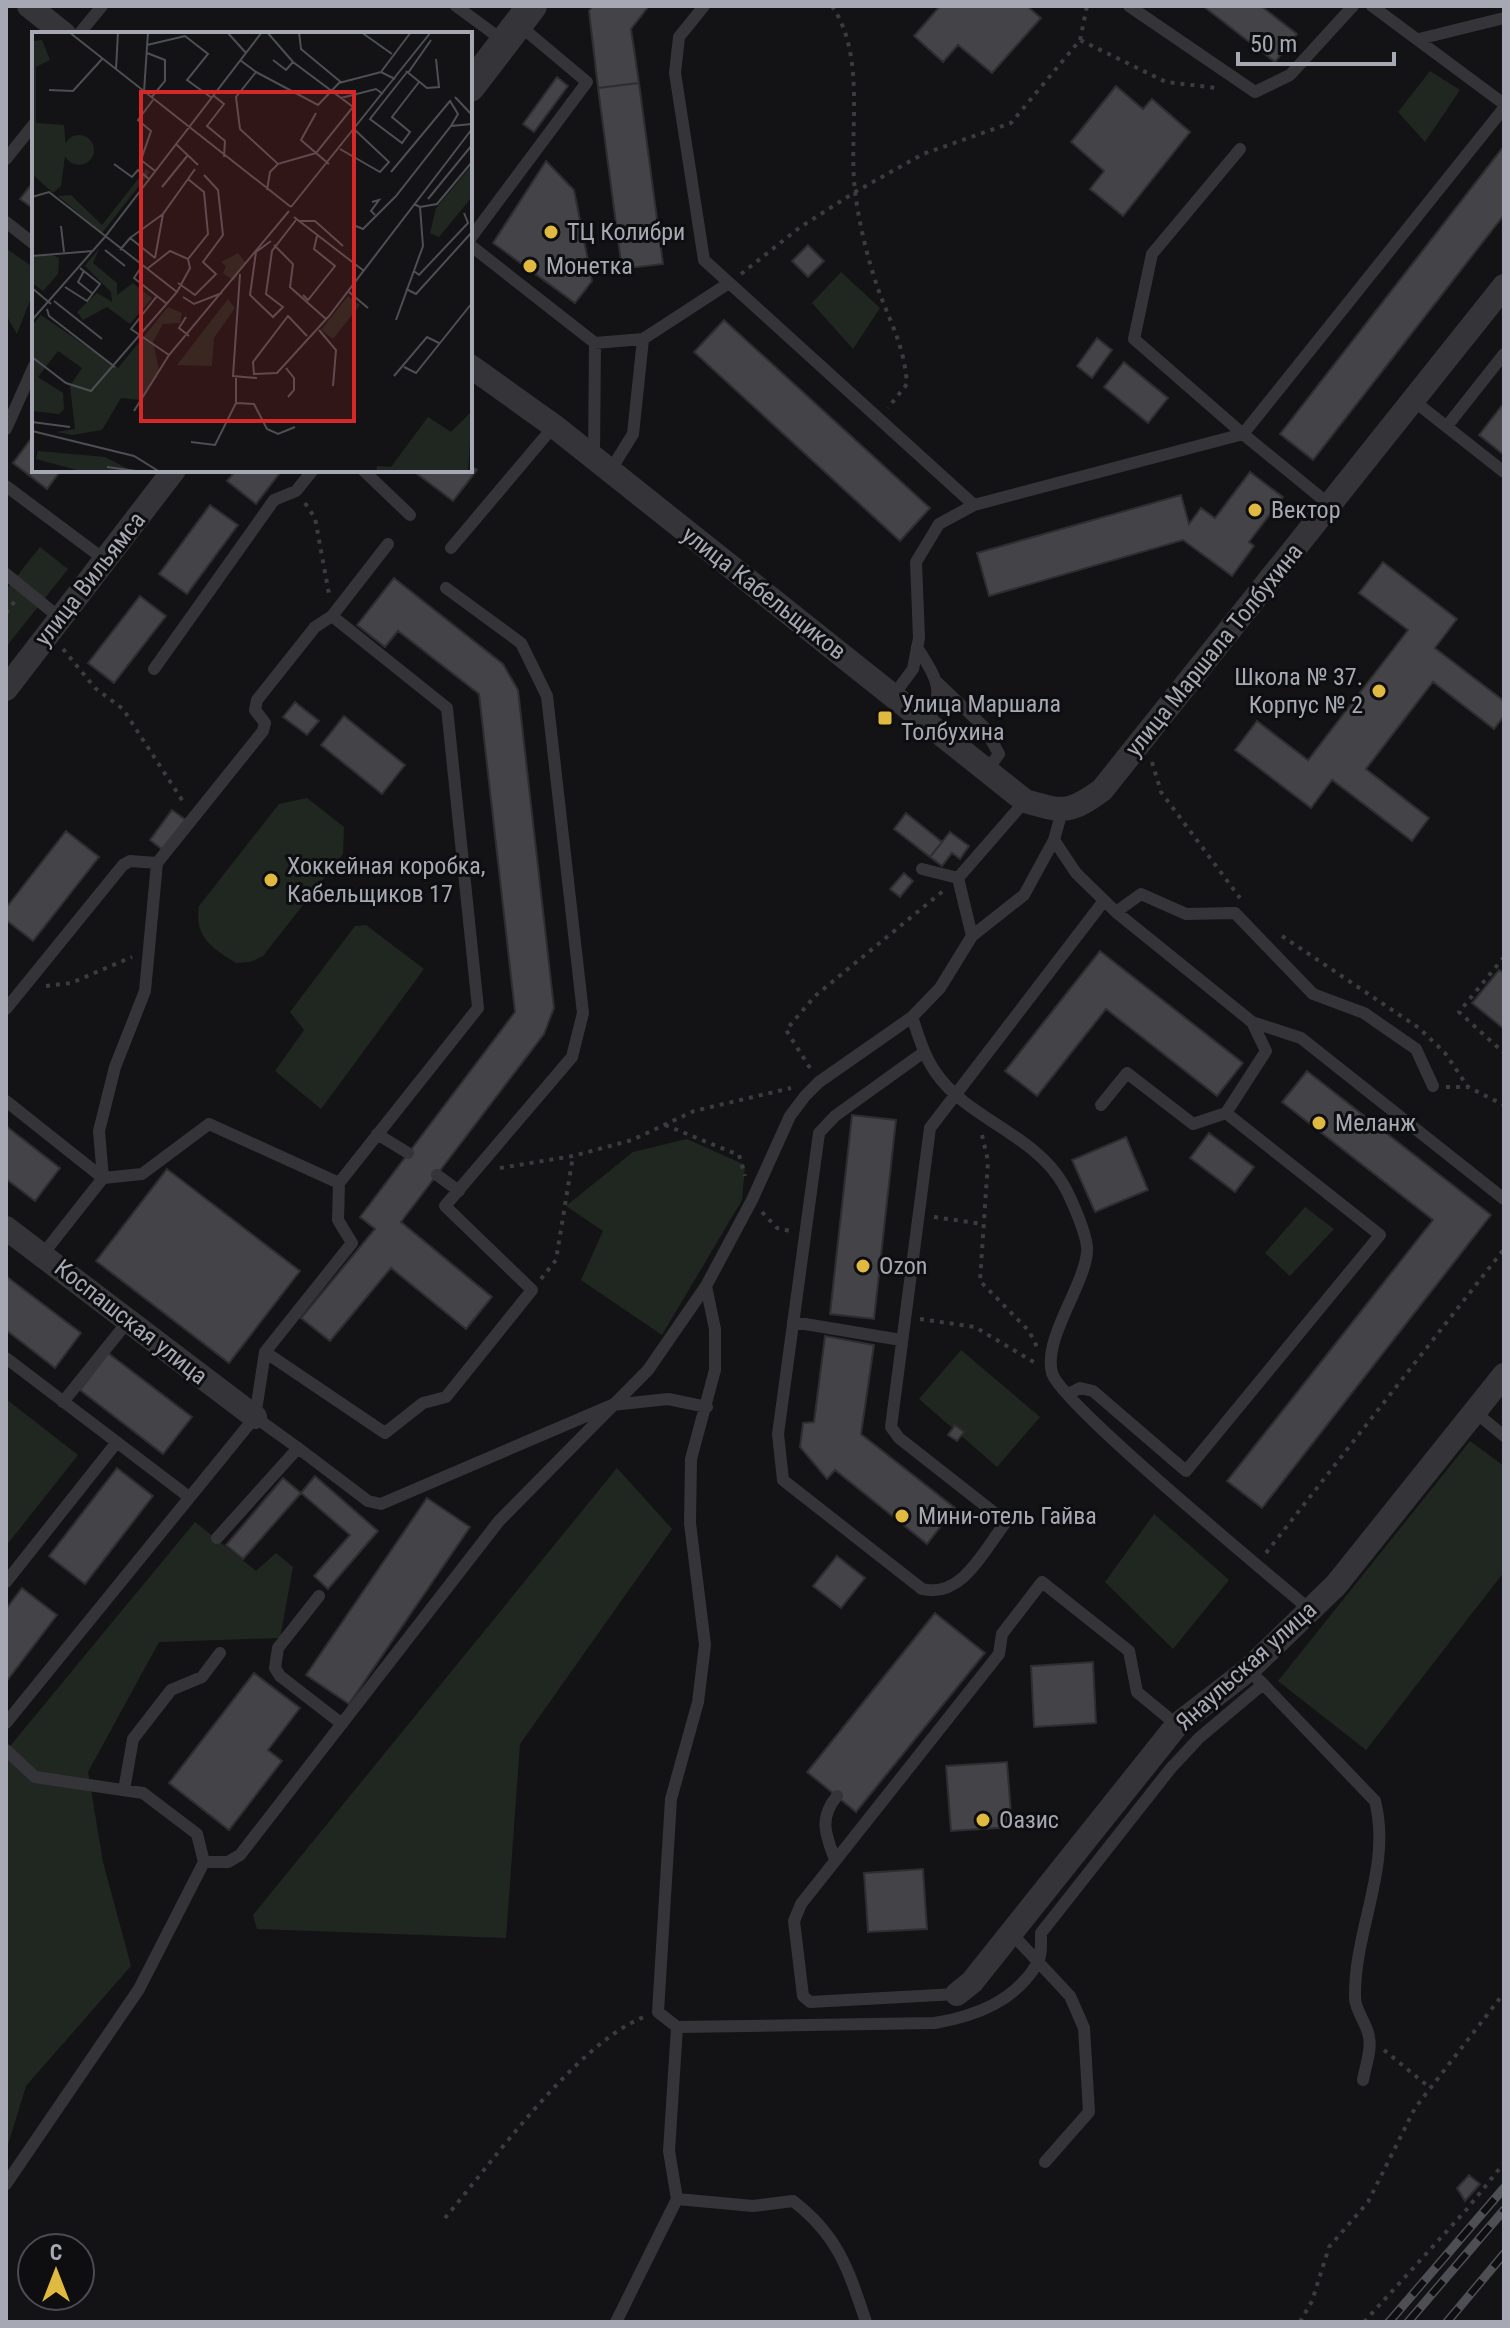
<svg xmlns="http://www.w3.org/2000/svg" width="1510" height="2328" font-family="'Roboto Condensed',sans-serif">
	<style>
		.green { fill: #202721 }
		.building { fill: #434348; stroke: #2e2d30; stroke-width: 2 }
		.lines { fill: none; stroke-linecap: round; stroke-linejoin: round }
		.path { stroke: #3b3c40; stroke-width: 4; stroke-dasharray: 4 6; stroke-linecap: butt }
		.service { stroke: #353539; stroke-width: 12 }
		.minor { stroke: #353539; stroke-width: 24 }
		.tertiary { stroke: #353539; stroke-width: 30 }
		.rail-casing { stroke: #4e4f54; stroke-width: 9 }
		.rail { stroke: #0e0e10; stroke-width: 6; stroke-dasharray: 18; stroke-linecap: butt }
		.poi-dot { fill: #e0b940; stroke: #0e0e10; stroke-width: 3 }
		.labels { text-anchor: middle; dominant-baseline: central; stroke-width: 6; stroke-linejoin: round; paint-order: stroke }
		.poi-label { font-size: 24px; fill: #a6a9b4; stroke: #0e0e10; text-anchor: start }
		.street-label { font-size: 24px; fill: #a6a9b4; stroke: #0e0e10 }
		.inset-road { fill: none; stroke: #4e4f55; stroke-width: 2 }
		.view { fill: #d62828; fill-opacity: 0.15; stroke: #d62828; stroke-width: 4 }
		.inset-edge { fill: none; stroke: #a6a9b4; stroke-width: 4 }
	</style>
	<rect width="100%" height="100%" fill="#131315"/>
	<path class="green" d="M1430,71L1460,90L1425,142L1398,112Z
		M7,249L34,268V290L17,334L6,315Z
		M841,272L880,308L853,349L812,303Z
		M40,547L68,569L6,647V590Z
		M307,798L344,827L343,854L263,956L250,962L236,963C212,948 194,937 199,906L279,804Z
		M366,925L424,969L321,1109L275,1071L304,1030L290,1012L355,926Z
		M687,1139L745,1165L742,1200L662,1335L581,1280L603,1231L566,1206L633,1152Z
		M1305,1207L1334,1229L1290,1276L1265,1253Z
		M961,1350L1040,1417L997,1467L919,1399Z
		M6,1399L78,1455L6,1546Z
		M1470,1441L1504,1466V1572L1366,1750L1278,1681Z
		M617,1468L672,1529L520,1744L506,1938L257,1929L253,1915Z
		M1154,1514L1229,1580L1173,1649L1105,1582Z
		M195,1522L256,1571L276,1553L293,1567L280,1638L159,1642L88,1772L103,1862L131,1966L26,2086L6,2151V1751Z"/>
	<path class="building" d="M593,6H649L631,29L639,83L598,88L589,11Z
		M940,6H1027L1041,18L992,73L958,45L943,62L914,36Z
		M1203,6H1261L1297,34L1275,62Z
		M557,77L568,86L534,132L523,124Z
		M639,83L663,264L622,269L598,88Z
		M1116,86L1143,109L1152,99L1190,132L1123,216L1090,189L1104,171L1071,142Z
		M1504,146V215L1313,460L1280,434Z
		M546,161L574,190L592,281L575,303L493,243Z
		M34,181V209L20,199Z
		M808,245L824,261L808,277L792,261Z
		M724,320L930,508L900,541L694,352Z
		M1097,338L1112,350L1092,378L1077,366Z
		M1124,362L1168,398L1148,423L1104,387Z
		M1504,403V455L1479,435Z
		M30,440L34,444V470H61L47,489L13,463Z
		M470,465L477,470L453,501L412,470H470Z
		M236,470H282L256,504L227,481Z
		M1250,472L1283,497L1249,542L1254,546L1232,576L1183,540L989,596L977,553L1181,495L1189,524L1201,508L1215,518Z
		M210,505L238,525L187,594L159,574Z
		M1383,562L1457,619L1435,648L1504,701V716L1494,729L1433,682L1366,769L1429,818L1412,841L1332,780L1311,808L1235,750L1257,721L1308,760L1408,630L1359,593Z
		M394,578L503,664L518,690L554,1008L544,1034L401,1222L492,1297L466,1329L391,1268L330,1341L301,1318L375,1229L360,1217L515,1012L479,694L398,631L385,647L357,625Z
		M140,596L166,616L114,683L88,663Z
		M295,702L319,721L307,735L283,717Z
		M344,716L405,765L382,794L321,745Z
		M172,810L186,820L163,850L150,840Z
		M906,813L942,842L930,857L894,829Z
		M66,831L99,857L33,941L6,920V908Z
		M950,832L969,846L960,859L952,853L942,866L930,857Z
		M904,873L913,881L900,897L890,889Z
		M1100,951L1243,1063L1217,1096L1106,1009L1037,1096L1005,1071Z
		M1499,970L1504,973V1029L1472,1003Z
		M1307,1071L1491,1215L1262,1508L1227,1481L1433,1220L1282,1102Z
		M852,1115L896,1120L874,1319L830,1314Z
		M6,1126L60,1168L35,1201L6,1179Z
		M1209,1133L1254,1167L1235,1192L1190,1158Z
		M1126,1137L1148,1190L1095,1212L1072,1160Z
		M167,1169L300,1271L229,1363L96,1261Z
		M6,1276L81,1333L55,1368L6,1330Z
		M825,1336L874,1345L861,1434L955,1508L927,1544L835,1470L827,1479L800,1447L803,1423L814,1422Z
		M108,1353L192,1417L163,1454L80,1390Z
		M955,1425L964,1432L957,1441L948,1435Z
		M117,1468L153,1496L85,1584L49,1556Z
		M315,1476L378,1531L328,1589L314,1576L350,1535L301,1493Z
		M283,1478L301,1493L243,1559L226,1545Z
		M427,1498L470,1527L349,1704L306,1675Z
		M837,1556L865,1578L841,1608L813,1586Z
		M22,1588L57,1615L6,1682V1609Z
		M935,1613L985,1653L856,1812L807,1772Z
		M1093,1662L1096,1723L1034,1727L1031,1666Z
		M254,1673L300,1708L268,1750L282,1761L229,1830L169,1783Z
		M1007,1762L1012,1827L951,1831L946,1766Z
		M923,1869L927,1929L868,1932L864,1873Z
		M1469,2175L1480,2184L1465,2201L1457,2188Z"/>
	<g class="lines">
		<path class="path" d="M832,6C867,57 848,133 855,191C859,225 869,265 881,297C894,330 904,348 907,384L888,408
			M1080,40L1087,6
			M741,274L799,228L855,192L923,154L1011,123L1080,40L1166,82L1217,88
			M305,503L315,518L329,594
			M6,613L15,601
			M63,649L95,688L123,709L184,803
			M1152,762L1161,792L1240,898
			M1282,936L1419,1028L1445,1053L1468,1087L1504,1105
			M1504,957L1459,1012L1504,1053
			M46,986L71,983L132,957
			M810,1068L786,1030L815,996L943,891
			M1446,1087H1468
			M665,1125L739,1155L745,1176
			M982,1135L988,1161L980,1281L1029,1331L1037,1347
			M500,1168L573,1156L632,1140L694,1111L791,1088
			M762,1212L777,1228L790,1231
			M934,1217L983,1224
			M541,1279L556,1260L573,1156
			M920,1319L975,1327L1037,1364
			M1266,1553L1504,1249
			M1384,2050L1429,2087
			M445,2218C493,2161 577,2043 644,2017
			M1300,2322L1312,2301L1329,2247L1368,2202L1415,2108L1504,1993
			M1364,2322L1467,2209L1504,2163"/>
		<path class="service" d="M456,6L505,42
			M704,6L679,37L675,73L704,260L974,505L1243,434
			M1129,6L1255,92L1290,75L1353,6
			M1372,6L1504,104
			M79,34L102,6
			M1419,39L1504,18
			M1240,149L1152,254L1134,339L1243,434
			M6,159L34,124
			M6,222L34,244
			M470,239L587,82L519,25
			M470,245L595,343L594,456
			M595,343L643,339L729,283
			M1414,401L1504,472
			M1447,426L1504,354
			M6,429L34,366
			M363,470L410,515
			M610,471L633,434L643,339
			M6,486L105,560
			M1331,506L1243,434L1504,108
			M451,548L554,426
			M6,574L60,618
			M917,647C935,677 947,689 927,723
			M154,669L274,500L296,491L313,470
			M937,682L984,727L999,754L987,770
			M893,696L913,669L919,638L916,562L939,524L974,505
			M1062,811L1054,840L1076,873L1116,912L1252,1022L1301,1038L1504,1199
			M922,869L958,878L1025,801
			M958,878L972,936
			M1116,912L1141,894L1186,914L1235,913L1313,994L1364,1013L1416,1049L1433,1086
			M6,1009L123,865L130,861L157,863
			M912,1017C919,1037 924,1056 936,1073C968,1119 1034,1134 1063,1184C1070,1196 1089,1238 1087,1252C1084,1287 1043,1338 1052,1373C1061,1404 1272,1577 1310,1610
			M924,1052L835,1116L819,1133L778,1434L783,1480L922,1589C962,1599 984,1550 1006,1522L899,1438L891,1427L930,1128L1103,902
			M6,1101L103,1178
			M1101,1105L1127,1073L1193,1124L1226,1113
			M377,1134L408,1153
			M437,1175L459,1191
			M103,1178L99,1131L115,1067L145,991L157,863L263,731L265,723L255,710L257,700L315,627L332,616
			M43,1254L103,1178L142,1174L209,1124L339,1183L478,1008L447,708L332,616L388,544
			M706,1286L715,1329V1370L691,1459L690,1523L705,1645L698,1702L671,1799L658,2012L677,2027L935,2023C976,2016 1015,2001 1037,1964C1042,1956 1041,1942 1041,1933L1171,1768L1199,1738L1263,1684L1248,1670
			M793,1322L901,1340
			M265,1352L385,1433L423,1403L446,1397L532,1290L445,1206L572,1057L583,1013L547,696L521,643L446,588
			M6,1358L189,1497
			M1068,1394L1080,1388L1093,1391L1186,1471L1380,1235L1226,1113L1266,1051L1252,1022
			M63,1402L129,1320
			M1475,1412L1504,1436
			M298,1448L368,1501L381,1504L612,1405L668,1399L707,1407
			M217,1538L298,1448L255,1417
			M6,1582L117,1442
			M319,1596L278,1648L275,1668L280,1676L342,1724
			M1263,1684L1375,1801C1392,1867 1354,1930 1355,1997C1355,2011 1367,2023 1369,2037C1372,2050 1365,2068 1363,2080
			M6,1723L255,1417L265,1352L352,1243L338,1220L339,1183
			M6,1750L35,1777L143,1793L197,1834L204,1862L139,1989L6,2184
			M124,1790L133,1739L171,1690L202,1677L220,1653
			M835,1860C826,1835 818,1819 837,1796
			M204,1862H228L240,1855L499,1521L648,1370L706,1286L752,1200L790,1116L805,1096L819,1082L912,1017L940,988L972,936L1024,895L1054,840
			M1011,1933L1070,1996L1084,2028L1089,2112L1045,2162
			M957,1994L810,2002L803,1996L794,1921L801,1904L999,1654L1002,1634L1042,1582L1129,1651L1137,1692L1177,1725
			M677,2199L753,2206L793,2201C838,2235 849,2271 866,2322
			M616,2322L677,2199L669,2151L677,2027"/>
		<path class="minor" d="M29,6L64,34
			M470,366L554,426L1025,801C1063,812 1069,814 1102,790L1504,286
			M6,689L174,470
			M6,1228L255,1417
			M957,1994L972,1982L1177,1725L1248,1670L1336,1585L1504,1375"/>
		<path class="tertiary" d="M470,87L532,6"/>
		<g class="rail-casing">
			<path id="rail" d="M1389,2322L1504,2188
				M1408,2322L1504,2210
				M1447,2322L1504,2254"/>
		</g>
		<use href="#rail" class="rail"/>
	</g>
	<g class="poi-dot">
		<circle cx="551" cy="232" r="8"/>
		<circle cx="530" cy="266" r="8"/>
		<circle cx="1255" cy="510" r="8"/>
		<circle cx="1379" cy="691" r="8"/>
		<rect x="877" y="710" width="16" height="16" rx="4"/>
		<circle cx="271" cy="880" r="8"/>
		<circle cx="1319" cy="1123" r="8"/>
		<circle cx="863" cy="1266" r="8"/>
		<circle cx="902" cy="1516" r="8"/>
		<circle cx="983" cy="1820" r="8"/>
	</g>
	<g class="labels">
		<g class="poi-label">
			<text x="567" y="232">ТЦ Колибри</text>
			<text x="546" y="266">Монетка</text>
			<text x="1271" y="510">Вектор</text>
			<text x="1363" y="677" text-anchor="end">Школа № 37.<tspan x="1363" dy="28">Корпус № 2</tspan></text>
			<text x="901" y="704">Улица Маршала<tspan x="901" dy="28">Толбухина</tspan></text>
			<text x="287" y="866">Хоккейная коробка,<tspan x="287" dy="28">Кабельщиков 17</tspan></text>
			<text x="1335" y="1123">Меланж</text>
			<text x="879" y="1266">Ozon</text>
			<text x="918" y="1516">Мини-отель Гайва</text>
			<text x="999" y="1820">Оазис</text>
		</g>
		<g class="street-label">
			<text transform="translate(90 579) rotate(-52)">улица Вильямса</text>
			<text transform="translate(764 593) rotate(38)">улица Кабельщиков</text>
			<text transform="translate(1214 650) rotate(-51)">улица Маршала Толбухина</text>
			<text transform="translate(131 1322) rotate(38)">Коспашская улица</text>
			<text transform="translate(1246 1666) rotate(-42)">Янаульская улица</text>
		</g>
	</g>
	<g transform="translate(32 32)">
		<rect width="440" height="440" fill="#131315"/>
		<path d="M10,8L18,28L4,35V91L32,93L34,116L29,154L21,161L0,142V9ZM32 118a15 15 0 1 1 30 0a15 15 0 1 1-30 0ZM440,133V165L407,205L398,201L404,176ZM114,137L118,140L70,201L26,164L39,163L70,193ZM68,215L61,231L85,251V263L101,251L120,266L98,292L75,275L51,288L45,280L65,261L80,270L79,260L53,234ZM206,221L213,230L202,249L191,241L194,234L189,230ZM20,223L27,226L26,242L11,259L0,251V225ZM316,264L328,273L301,307L289,298ZM196,267L203,276L182,306L180,334L145,333ZM136,275L150,281L148,291L131,292L121,310L127,338L108,368L89,366L70,398L40,403L24,400L43,397L38,354L50,336L26,319L6,345L31,361L32,377L27,382L0,379V294L9,283L86,336ZM440,379L436,440H344L345,434L359,435L396,385L419,400ZM6,419L73,425L102,440H52L4,427Z" fill="#202721"/>
		<path class="inset-road" d="M37,0L259,175M195,0L214,21M235,0L261,30L321,75L284,121L297,132M267,0L269,17L310,51M329,0L360,22M115,13L153,4L176,22L155,48L180,66M115,21L133,28V49L119,66M208,28L224,40L204,65L208,97L246,132L284,121M241,28L254,38L261,30M84,37L86,0M374,39L395,56L407,55L404,27M224,40L286,73L307,51L349,40L363,47M349,40L379,0M375,40L338,87L370,111L378,100L360,85L387,50M376,41L399,8M17,58L41,59L71,26M112,60L116,0M182,64L192,72L175,94L193,109L192,125M423,65L440,83M309,66L344,57L351,62M121,68L106,88L119,99L109,128L123,139M284,81L269,108L284,121M144,112L166,133M308,117L348,140L357,130L323,98M82,132L100,145L106,138L117,147M359,140L418,69L426,82L419,94M130,155L156,123M235,158L238,140L246,132M0,165L17,160L145,260M396,167L440,113M340,170L347,168L339,179L343,183M259,175L399,0M388,175L405,172L440,130M262,185L332,239M266,189H283L311,214M29,194L32,220M324,194L331,197L364,164L419,94L440,92M98,206L131,182M239,209L224,220L218,263L241,285L251,275L234,262L240,219L264,188M242,213L261,232L258,255L294,287M73,218L93,234M88,218L98,206L123,226M0,224L61,219M123,226L131,182L156,147M110,234L102,246L135,272M115,237L138,219L156,227L176,202L172,160L156,147L163,137M52,239L46,250L61,262M382,239L387,243L436,191L432,181M208,242L201,344L225,346M146,251L163,263L184,242L171,230L191,203L186,158L172,143M33,255L55,269L68,252L48,236M0,256L19,272M374,257L384,262L440,200M317,260L336,276M271,263L276,268L303,234L282,217L285,204M125,264L99,297L137,323M151,265L162,272L190,261M22,269L70,307M15,277L17,284L83,335M154,285L147,296L157,304M0,288L72,206L230,0M364,288L391,214L388,175L382,172M287,298L304,318L301,354M275,304L256,284L221,330L222,342L245,341L297,284L440,97M0,325L34,351L59,359L145,260L158,236L156,227M372,335L384,341L440,271M254,336L262,346V358L256,365M362,344L395,305L407,311M204,371L222,372L235,397L246,402L263,395M102,379L137,323L257,179M0,390L38,395M0,399L102,424L128,440M159,410L183,413L204,371V346M75,435L104,439"/>
		<path class="view" d="M109,60H322V389H109Z"/>
		<rect width="440" height="440" class="inset-edge"/>
	</g>
	<rect width="1510" height="2328" fill="none" stroke="#a6a9b4" stroke-width="16"/>
	<g transform="translate(56 2272)"><circle r="38" fill="#0e0e10" stroke="#4b4c52" stroke-width="2"/>
	<path d="M0-6L14 30L0 20L-14 30Z" fill="#e0b940"/>
	<text y="-12" font-size="22" font-weight="bold" text-anchor="middle" fill="#a6a9b4">С</text>
	</g>
	<path d="M1238 52v12h156v-12" fill="none" stroke="#a6a9b4" stroke-width="4"/>
	<text x="1250" y="52" font-size="24" fill="#a6a9b4" stroke="#0e0e10" stroke-width="6" paint-order="stroke">50 m</text>
</svg>
